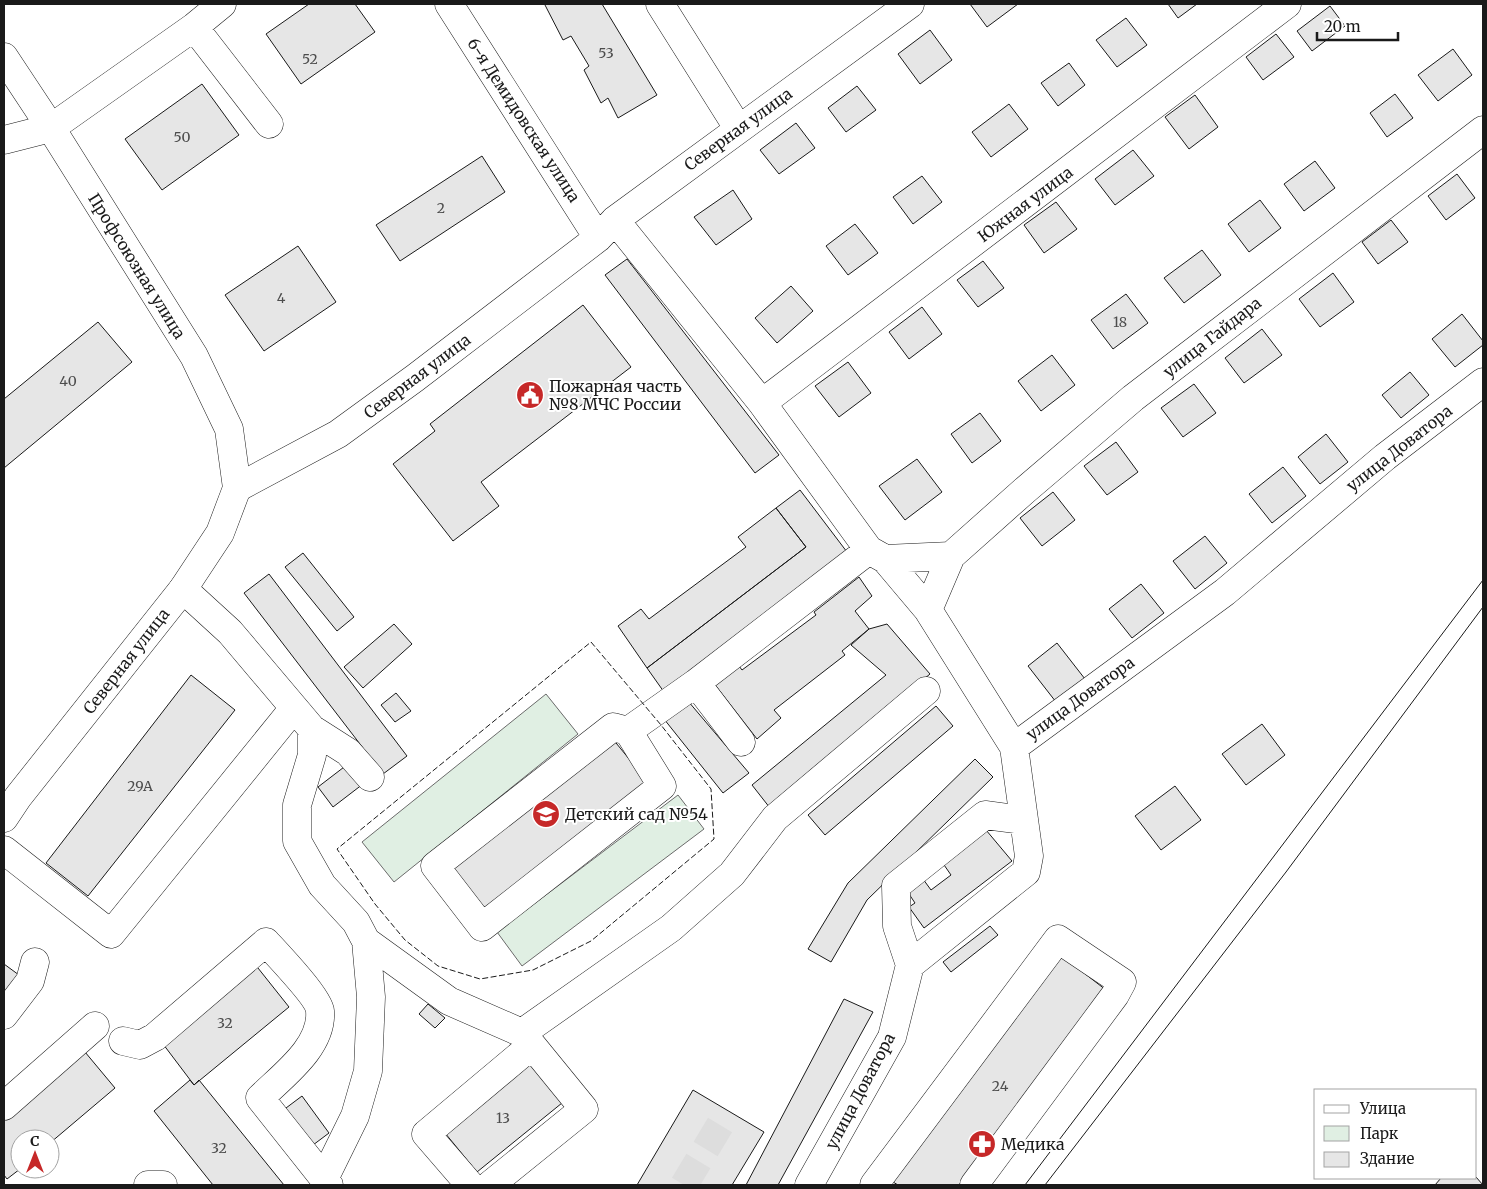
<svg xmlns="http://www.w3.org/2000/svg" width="1487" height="1189" font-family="Merriweather,serif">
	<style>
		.green { fill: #e0efe3; stroke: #6a6a6a }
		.building { fill: #e6e6e6; stroke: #1a1a1a }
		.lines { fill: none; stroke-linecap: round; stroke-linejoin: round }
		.minor-tunnel { stroke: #ddd; stroke-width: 28; stroke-dasharray: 28 14; stroke-linecap: butt }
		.minor-casing { stroke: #1a1a1a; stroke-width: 29 }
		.major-casing { stroke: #1a1a1a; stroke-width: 29 }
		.minor { stroke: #fff; stroke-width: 28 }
		.major { stroke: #fff; stroke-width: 28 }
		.tram { stroke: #1a1a1a; stroke-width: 1 }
		.fence { stroke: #1a1a1a; stroke-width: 1; stroke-dasharray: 6 2.5; stroke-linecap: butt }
		.labels { text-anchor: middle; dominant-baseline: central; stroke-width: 4; stroke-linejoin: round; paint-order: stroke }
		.number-label { font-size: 14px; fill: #4d4d4d }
		.street-label { font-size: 16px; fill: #1a1a1a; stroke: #fff }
		.poi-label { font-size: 16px; fill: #1a1a1a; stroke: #fff; text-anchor: start }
	</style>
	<rect width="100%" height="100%" fill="#fff"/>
	<path class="green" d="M546,694L578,734L394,882L362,842Z
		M678,795L704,829L522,966L497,932Z"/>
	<path class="building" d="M309,4H355L375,32L301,84L266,34Z
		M546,4H602L657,95L618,118L608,98L601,103L584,70L589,66L571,36L563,40L545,5Z
		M970,4H1018L987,27Z
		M1168,4H1197L1178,18Z
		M1330,6L1345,26L1312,51L1297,31Z
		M1126,18L1147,45L1117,67L1096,40Z
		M930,30L952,60L920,84L898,54Z
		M1276,34L1294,57L1263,80L1246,57Z
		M1453,49L1472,75L1438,101L1418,75Z
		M1069,63L1085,85L1058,106L1041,83Z
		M202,84L239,135L162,190L125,139Z
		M857,86L876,110L846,132L828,108Z
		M1395,94L1413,118L1387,137L1370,113Z
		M1195,95L1218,127L1189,149L1165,117Z
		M1009,104L1028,129L991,157L972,132Z
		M796,123L815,148L779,174L760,150Z
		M1133,150L1154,176L1115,205L1095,179Z
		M482,156L505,192L400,261L376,225Z
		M1315,161L1335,188L1304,211L1284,184Z
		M1457,174L1475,198L1446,220L1428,196Z
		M922,176L942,202L913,224L893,197Z
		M733,190L752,219L716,245L694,217Z
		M1260,200L1281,228L1249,252L1228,224Z
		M1056,202L1077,229L1044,253L1024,225Z
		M1391,220L1408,242L1378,264L1362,242Z
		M855,224L878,253L848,275L826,246Z
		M298,246L336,302L264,351L225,295Z
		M1202,250L1221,275L1184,303L1164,278Z
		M627,259L779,455L755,473L605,275Z
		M983,261L1004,288L978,307L957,280Z
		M1333,273L1354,302L1320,327L1299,299Z
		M791,286L813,311L777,343L755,318Z
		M1126,294L1148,323L1113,349L1091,320Z
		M583,305L631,367L481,482L499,506L453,541L393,464L435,431L430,424Z
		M922,307L942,334L909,359L889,332Z
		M1462,314L1483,341V345L1455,367L1432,339Z
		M98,322L132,362L4,468V399Z
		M1262,329L1282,355L1244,383L1225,358Z
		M1052,355L1075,385L1041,411L1018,381Z
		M848,362L871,393L839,417L815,386Z
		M1410,372L1429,395L1401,418L1382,395Z
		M1194,384L1216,413L1183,437L1161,408Z
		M980,413L1001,441L972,463L951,434Z
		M1326,434L1348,462L1320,484L1298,457Z
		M1116,442L1138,472L1107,495L1084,466Z
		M917,459L942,492L905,520L879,486Z
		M1283,467L1306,496L1272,523L1249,494Z
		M800,490L847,552L664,692L647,668L806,547L776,508Z
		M1053,492L1075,520L1042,546L1020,518Z
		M776,508L806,547L647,668L618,626L641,609L649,619L746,547L738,537Z
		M1205,536L1227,563L1195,589L1173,561Z
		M303,553L354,617L337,631L285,567Z
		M269,574L407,756L383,774L244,593Z
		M859,577L872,596L855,611L869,629L842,651L845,655L774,710L781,718L757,739L709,677L733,658L742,670L816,615L814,612Z
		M1141,584L1164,613L1132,638L1109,609Z
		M394,624L412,644L363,688L344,667Z
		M887,624L930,674L770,808L752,785L886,675L851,645L869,629Z
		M1057,643L1085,679L1056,702L1028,666Z
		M191,675L235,710L88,896L46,863Z
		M396,693L411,711L395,722L381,705Z
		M688,701L749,773L723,793L664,719Z
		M936,706L953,726L825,835L808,815Z
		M1262,724L1285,755L1246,785L1222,754Z
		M612,738L647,781L481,911L449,868Z
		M975,759L993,777L867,900L831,962L808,949L848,883Z
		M348,764L363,784L333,807L318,787Z
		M1175,786L1201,820L1161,850L1135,816Z
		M986,830L1012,861L924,928L909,907L915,903L907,891L923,879L931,890L951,875L942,862Z
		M990,926L998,935L951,972L943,962Z
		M1062,956L1106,990L959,1185H898L893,1182Z
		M254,963L289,1007L194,1085L160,1040Z
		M4,964L19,975L4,995Z
		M844,999L873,1012L778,1185H746Z
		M428,1004L445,1018L435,1028L419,1014Z
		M80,1046L115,1088L50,1143V1139H20V1169L7,1179L4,1175V1113Z
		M531,1063L562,1103L477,1172L445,1133Z
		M190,1080L194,1085L199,1080L284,1185H213L154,1111Z
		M693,1090L764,1132L732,1185H637Z
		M302,1096L329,1133L309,1148L282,1111Z
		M1476,1177L1483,1185H1435L1441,1178Z"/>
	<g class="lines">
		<path class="minor-tunnel" d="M684,1185L723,1120"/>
		<g class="minor-casing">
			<path id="minor" d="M449,4L598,238
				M660,4L738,128
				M194,27L269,124
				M4,140L51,128L194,27L222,4
				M615,220L762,403L869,550L885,559L951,556
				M762,403L1287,4
				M237,488L338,434L415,378L598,238L615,220L910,4
				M183,589L230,632L312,729V755L297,805V841L322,885L356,922L366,941L371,997L368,1071L355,1116L324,1179
				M928,610L951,556L1024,491L1133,398L1483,130
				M312,729L348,752L370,777
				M628,731L662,786L482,927L435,866L613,727L628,731L696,683
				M741,742L696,683L869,550
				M1014,747L1225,592L1385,457L1483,382
				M4,850L111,934L294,708
				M366,941L449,1001L522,1033L671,928L732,874L775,818L926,691
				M910,965L897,926L896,886L985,815L1023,820
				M4,1015L30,981L35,962
				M123,1041L140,1045L155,1037L266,942C277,954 319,998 320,1011C323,1047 282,1076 260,1098L329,1185
				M4,1106L95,1026
				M148,1185H163
				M470,1185L426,1134L531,1046
				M490,1185L584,1109L522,1033
				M809,1185L892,1037L910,965L1026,872L1029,856L1014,747L928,610L885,559
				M874,1185L1058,939L1122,982L1115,995L974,1185"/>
		</g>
		<g class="major-casing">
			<path id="major" d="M4,57L51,128L194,356L229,429L237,488L220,533L183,589L18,797L4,818"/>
		</g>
		<use href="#minor" class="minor"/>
		<use href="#major" class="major"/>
		<path class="tram" d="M1025,1185L1483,580
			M1045,1185L1286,872L1483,607"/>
		<path class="fence" d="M591,642L661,725L711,789L714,839L591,941L533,970L480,979L438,966L405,940L375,904L337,849Z"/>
	</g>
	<defs>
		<g id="civic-disc" transform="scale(1.4375)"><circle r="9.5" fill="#c62828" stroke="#fff"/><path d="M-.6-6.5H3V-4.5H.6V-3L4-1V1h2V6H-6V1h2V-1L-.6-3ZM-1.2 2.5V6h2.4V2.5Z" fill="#fff"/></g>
		<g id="school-disc" transform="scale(1.4375)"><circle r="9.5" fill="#c62828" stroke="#fff"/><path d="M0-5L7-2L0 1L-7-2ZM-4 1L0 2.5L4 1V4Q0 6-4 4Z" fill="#fff"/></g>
		<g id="pharmacy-disc" transform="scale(1.4375)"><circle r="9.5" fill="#c62828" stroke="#fff"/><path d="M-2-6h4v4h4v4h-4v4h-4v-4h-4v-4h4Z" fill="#fff"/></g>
	</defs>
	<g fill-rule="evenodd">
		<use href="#civic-disc" x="530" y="395"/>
		<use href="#school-disc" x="546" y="814"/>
		<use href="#pharmacy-disc" x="982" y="1144"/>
	</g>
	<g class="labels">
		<g class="number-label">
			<text x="606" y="53">53</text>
			<text x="310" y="59">52</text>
			<text x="182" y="137">50</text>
			<text x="441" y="208">2</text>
			<text x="281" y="298">4</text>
			<text x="1120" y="322">18</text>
			<text x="68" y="381">40</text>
			<text x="140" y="786">29А</text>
			<text x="225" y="1023">32</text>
			<text x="1000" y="1086">24</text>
			<text x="503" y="1118">13</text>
			<text x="219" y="1148">32</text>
		</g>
		<g class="street-label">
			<text transform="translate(524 120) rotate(57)">6-я Демидовская улица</text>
			<text transform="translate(738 129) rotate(-36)">Северная улица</text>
			<text transform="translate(1025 204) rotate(-37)">Южная улица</text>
			<text transform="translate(137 266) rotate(58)">Профсоюзная улица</text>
			<text transform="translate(1212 337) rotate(-38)">улица Гайдара</text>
			<text transform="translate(417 376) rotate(-37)">Северная улица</text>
			<text transform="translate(1399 448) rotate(-38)">улица Доватора</text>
			<text transform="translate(126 661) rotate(-52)">Северная улица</text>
			<text transform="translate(1080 698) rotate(-36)">улица Доватора</text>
			<text transform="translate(860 1091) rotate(-62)">улица Доватора</text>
		</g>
		<g class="poi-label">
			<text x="549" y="386">Пожарная часть<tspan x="549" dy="18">№8 МЧС России</tspan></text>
			<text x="565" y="814">Детский сад №54</text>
			<text x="1001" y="1144">Медика</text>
		</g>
	</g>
	<rect width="1487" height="1189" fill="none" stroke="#1a1a1a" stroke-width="10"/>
	<rect x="1314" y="1089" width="162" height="90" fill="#ffffff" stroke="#a3a3a3"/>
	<rect x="1324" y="1105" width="25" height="8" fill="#ffffff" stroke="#a3a3a3"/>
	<text x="1360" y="1114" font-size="15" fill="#1a1a1a">Улица</text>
	<rect x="1324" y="1126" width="25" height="15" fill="#e0efe3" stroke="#a3a3a3"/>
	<text x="1360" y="1139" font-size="15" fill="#1a1a1a">Парк</text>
	<rect x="1324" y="1152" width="25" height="15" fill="#e6e6e6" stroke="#a3a3a3"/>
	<text x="1360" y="1164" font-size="15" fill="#1a1a1a">Здание</text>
	<g transform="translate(35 1154)"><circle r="24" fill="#ffffff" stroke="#a3a3a3"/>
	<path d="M0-4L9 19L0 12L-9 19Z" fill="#c62828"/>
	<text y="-8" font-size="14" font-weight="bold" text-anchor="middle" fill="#1a1a1a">С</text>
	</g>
	<path d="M1317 32v8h81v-8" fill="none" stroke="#1a1a1a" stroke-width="2.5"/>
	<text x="1324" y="32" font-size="15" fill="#1a1a1a" stroke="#ffffff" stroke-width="4" paint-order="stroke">20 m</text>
</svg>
